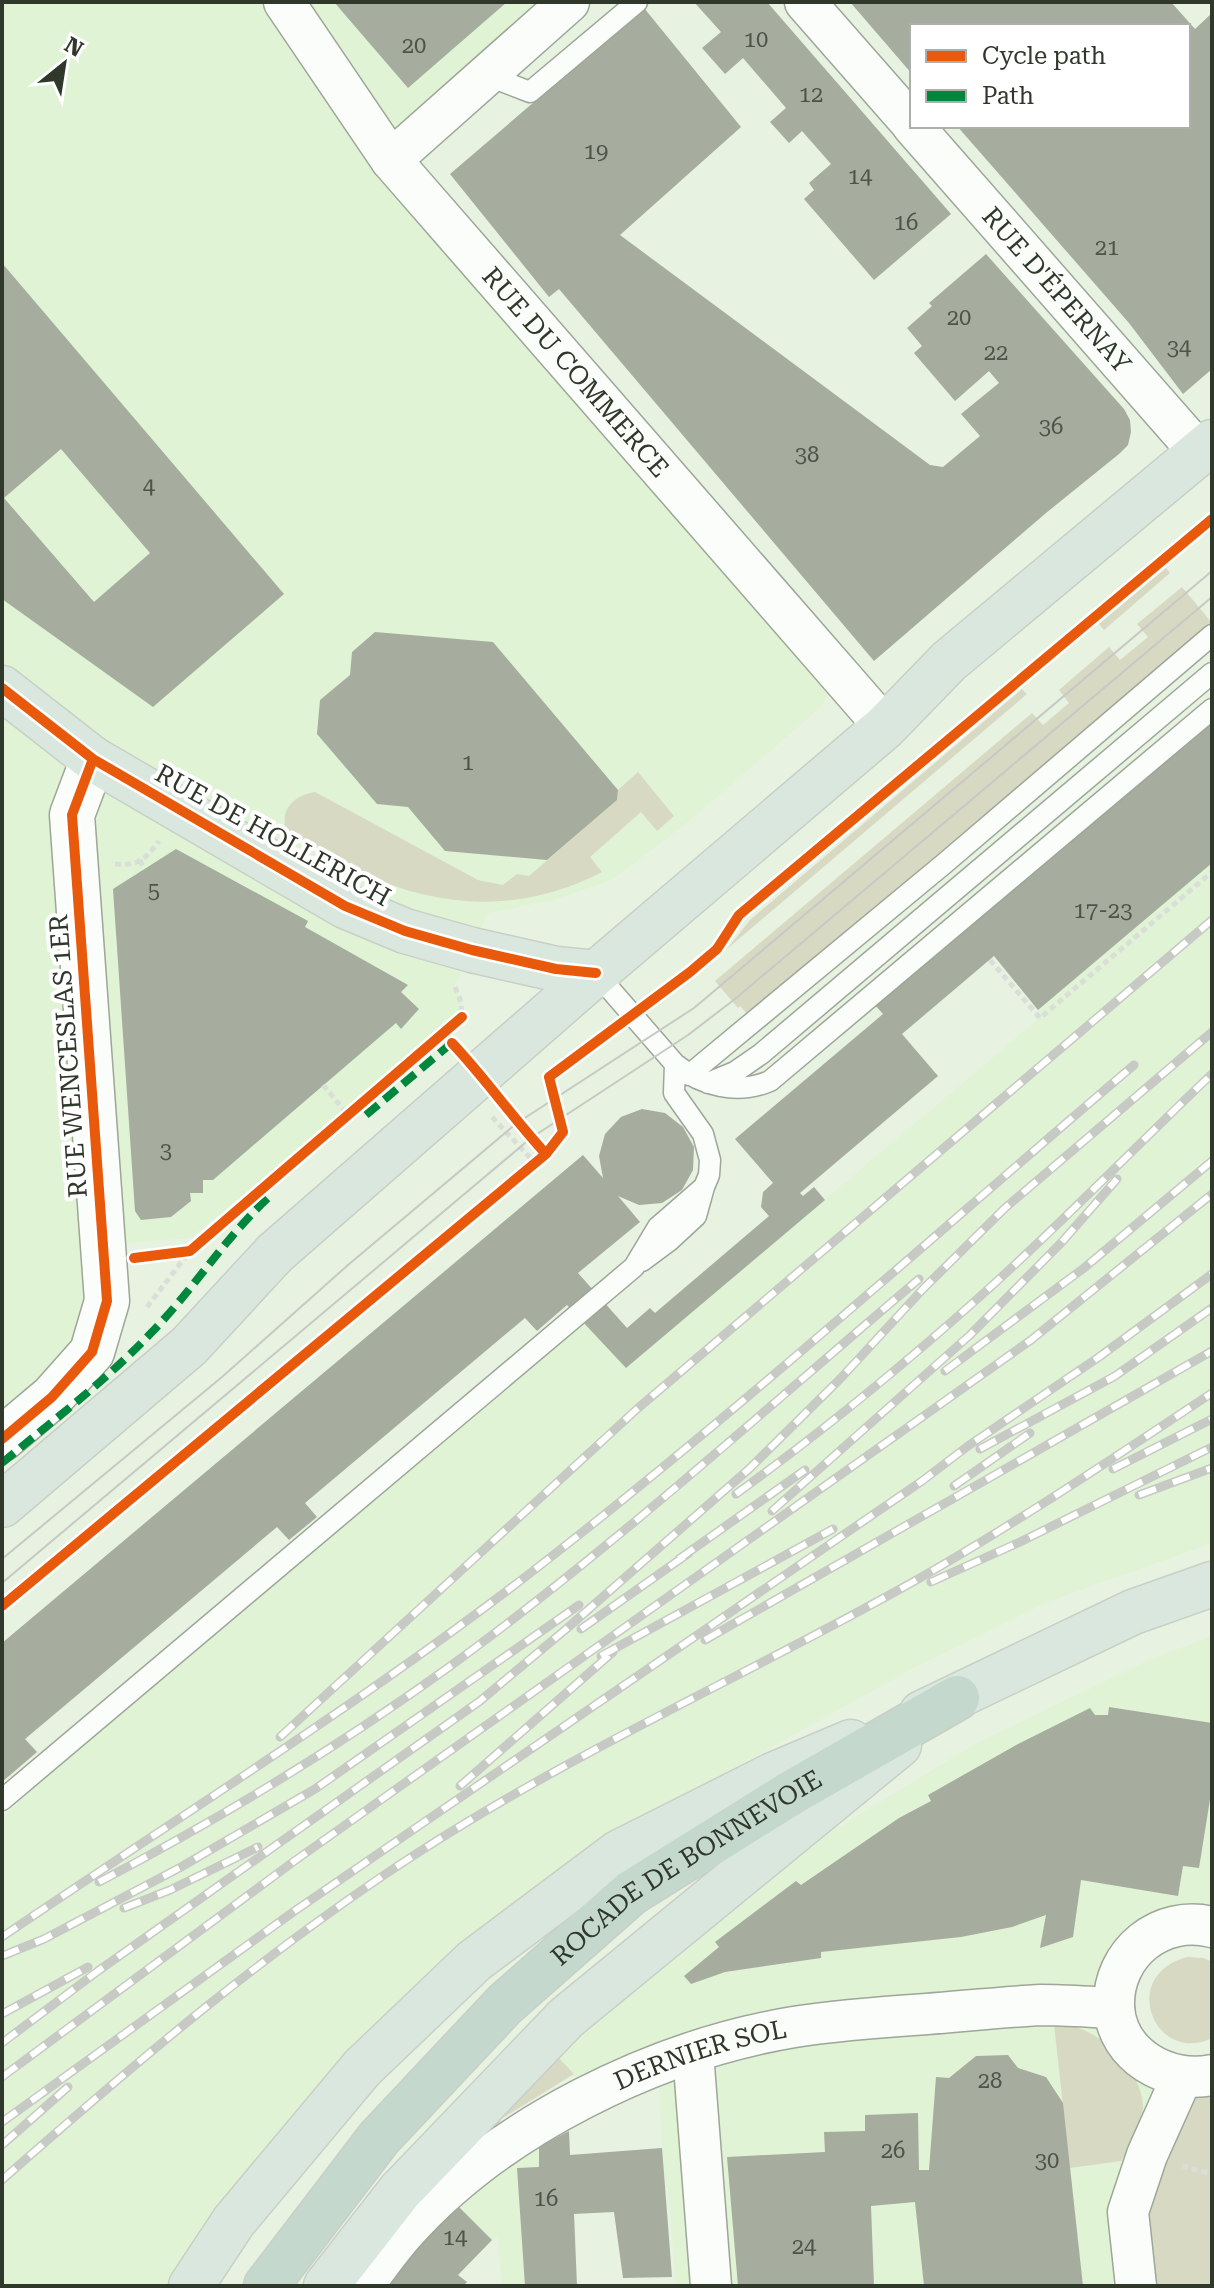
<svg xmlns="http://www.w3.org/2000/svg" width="1214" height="2288" font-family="'Roboto Serif',serif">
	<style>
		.built { fill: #e0f3d5 }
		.green { fill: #d8d9c3 }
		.building { fill: #a6ac9e; fill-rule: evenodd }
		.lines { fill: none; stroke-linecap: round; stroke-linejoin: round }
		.lane-casing { stroke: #9da698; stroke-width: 23 }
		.street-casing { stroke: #9da698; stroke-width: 43 }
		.secondary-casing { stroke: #9da698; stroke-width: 47 }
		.primary-casing { stroke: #c9cfc6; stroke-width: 47 }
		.highway-casing { stroke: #c9cfc6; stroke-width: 47 }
		.path { stroke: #daded8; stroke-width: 5; stroke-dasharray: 6 4; stroke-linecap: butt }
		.lane { stroke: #fbfdfa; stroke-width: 20 }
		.street { stroke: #fbfdfa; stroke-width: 40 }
		.secondary { stroke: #fbfdfa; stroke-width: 44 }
		.primary { stroke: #dae7de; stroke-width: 44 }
		.highway { stroke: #c4d8cd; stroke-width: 44 }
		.tram { stroke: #c6c9c4; stroke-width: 2 }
		.rail-casing { stroke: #c6c9c4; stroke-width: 9 }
		.rail { stroke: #fff; stroke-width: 6; stroke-dasharray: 18; stroke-linecap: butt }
		.quiet { stroke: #00873e; stroke-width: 8; stroke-dasharray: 16 8; stroke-linecap: butt }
		.cycleway-casing { stroke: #fff; stroke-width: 15 }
		.cycleway { stroke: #e8590c; stroke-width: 10 }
		.labels { text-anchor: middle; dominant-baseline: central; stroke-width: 8; stroke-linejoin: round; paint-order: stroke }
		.number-label { font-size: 22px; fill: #4d5548 }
		.street-label { font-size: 26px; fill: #2f382b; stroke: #fff }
	</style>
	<rect width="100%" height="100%" fill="#e7f2e1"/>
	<path class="built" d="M2,2H569L391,159L839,674L821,707L683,826L611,880L554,900L488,913L455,986L461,1002L462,1017L190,1238L87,1246L92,1352L2,1426Z
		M1212,863V1543L1047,1602L910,1670L721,1775L572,1872L368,2034L317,2087L266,2149L164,2286H2V1819L35,1786L584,1324L626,1368L1036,1021L1038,1010Z
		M1212,1636V1927L1197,1923L1116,1982L1157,2070L1136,2286H676L668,2188H665L664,2178L658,2066L590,2095L556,2055L704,1927L833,1831L975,1744L1147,1661Z
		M567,2108L577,2286H502L498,2237L492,2240L456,2204Z"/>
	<path class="green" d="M1166,568L1170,573L1104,630L1099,624Z
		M1182,587L1212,623L748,1015L740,1006L738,1008L715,981L1032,713L1043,725L1069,703L1059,690L1109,647L1120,660L1148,637L1137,624Z
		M1022,689L1027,694L727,949L750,920Z
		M638,772L674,816L657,831L641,812L590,857L602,872C524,913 439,910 361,872C335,859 310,844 286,831C280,808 294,796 315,792L478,880L503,885L517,874L529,876L617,800L618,790Z
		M1187,1957L1204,1958L1212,1962V2038C1156,2066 1117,1976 1187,1957Z
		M1054,2025C1062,2026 1071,2025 1079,2028C1109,2039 1143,2074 1143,2108C1143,2126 1129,2146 1121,2161L1070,2168Z
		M556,2055L574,2074L501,2119L495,2135L465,2156Z
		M1212,2075V2286H1136L1147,2155Z"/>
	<path class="building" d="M334,2H507L408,88Z
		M694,2H767L951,214L874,280L804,199L814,190L809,183L831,164L802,131L789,143L770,122L786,108L743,58L725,74L702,48L721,32Z
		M850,2H1171L1195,29L1212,13V369L1183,394L1129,323L957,126H1188V26H912V74Z
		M644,8L741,127L620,235L930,465L943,467L980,436L961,414L999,383L989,371L955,401L914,353L922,346L907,328L932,306L929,303L986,254L1124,409L1130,420L1131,432L1128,445L1119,454L1046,513L874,661L559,289L549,297L450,174Z
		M2,263L284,594L153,707L2,599ZM61,449L150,553L94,602L4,498Z
		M375,632L493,642L618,790L617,800L547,860L445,851L408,807L377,804L317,734L320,700L350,675L352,652Z
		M1212,718V863L1038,1010L994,956L902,1034L938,1076L800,1193L803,1196L814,1187L825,1200L626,1368L567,1305L537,1331L525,1318L305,1503L317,1517L289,1540L277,1527L25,1739L37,1752L2,1782V1643L583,1155L603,1178L599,1156L605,1134L621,1117L642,1109L665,1113L683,1127L694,1147L693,1170L682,1190L662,1203L639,1205L618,1196L640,1222L578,1273L627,1328L650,1308L655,1313L769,1216L761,1207L763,1192L773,1183L735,1139L883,1014L874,1004Z
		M176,849L308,921L305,927L408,985L401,992L419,1009L401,1029L396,1023L213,1180H203V1193H190L191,1201L171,1217L141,1220L135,1211L113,889Z
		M1109,1707L1212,1723V1787L1199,1868L1183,1866L1178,1896L1081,1880L1073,1937L1040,1948L1046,1915L1012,1927L961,1937L821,1952V1958L725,1972L691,1984L684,1976L719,1947L715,1942L796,1881L801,1885L899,1818L931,1801L928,1795L1018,1744L1090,1708L1095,1715H1108Z
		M1008,2055L1018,2068L1046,2077L1063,2103L1083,2286H924L915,2202L871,2206L874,2286H738L727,2157L825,2152L824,2132L865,2131V2115L918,2113L919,2170H929L936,2077L949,2078L976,2056Z
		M569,2131L570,2155L662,2148L672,2277L623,2278L614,2212L574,2214L577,2286H525L517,2168L539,2167V2147Z
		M456,2204L492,2240L458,2275L467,2282L463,2286H380Z"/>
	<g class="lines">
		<g class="lane-casing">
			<path id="lane" d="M486,75L530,92L637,2
				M596,973L675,1064C702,1086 737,1095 770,1081L1212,709
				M689,1075L945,863L1212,635
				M708,1083L735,1072L761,1054L1212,673
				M642,1261L669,1241L696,1216L704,1187
				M2,1800L634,1267L658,1227L704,1187L709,1175L710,1160L703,1134L674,1093L675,1064"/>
		</g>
		<g class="street-casing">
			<g id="street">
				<path id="s1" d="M284,2L391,160L885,727"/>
				<path d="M805,2L912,124"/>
				<path id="s2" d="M913,126L1199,452"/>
				<path d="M391,160L569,2"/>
				<path d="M1212,1927C1161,1914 1112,1953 1114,2007C1117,2056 1168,2084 1212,2075"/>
				<path d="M693,2053L711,2286"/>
				<path id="s3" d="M363,2286C376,2269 389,2250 404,2233C498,2127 655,2050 794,2027C838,2020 882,2017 927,2014C965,2011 1003,2007 1041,2005C1065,2005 1090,2007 1114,2008"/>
				<path d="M1136,2286L1128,2212L1147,2155L1182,2077"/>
			</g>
		</g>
		<g class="secondary-casing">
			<path id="secondary" d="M2,1439L52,1397L92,1352L107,1301L72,815L93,759"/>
		</g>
		<g class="primary-casing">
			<path id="primary" d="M2,688L93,759L345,906L405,931L472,950L556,969L596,973
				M2,1505L189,1346L275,1253L596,973L885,727L949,661L1212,442
				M922,1713L1133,1612L1212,1584
				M191,2286L234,2221L362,2068L474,1961L618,1853L773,1775L851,1742
				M326,2286L400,2191L566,2018L899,1745"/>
		</g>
		<g class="highway-casing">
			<g id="highway">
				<path id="s4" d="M266,2286L379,2138L505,2004L631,1893L791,1793L957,1698"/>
			</g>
		</g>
		<path class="path" d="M140,860L144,869
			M115,864C139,866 146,859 159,841
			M990,960L1040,1018L1212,872
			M455,987L461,1002L462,1017
			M323,1085L348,1115
			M492,1117L535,1163
			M147,1307L190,1251
			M1182,2166L1212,2174"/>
		<use href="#lane" class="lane"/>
		<use href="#street" class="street"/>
		<use href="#secondary" class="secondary"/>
		<use href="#primary" class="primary"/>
		<use href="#highway" class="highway"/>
		<path class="tram" d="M2,1559L222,1377L348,1265L517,1123L694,1008L1212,571
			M2,1583L531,1138L688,1035L735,999L1212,597"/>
		<g class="rail-casing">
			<path id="rail" d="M945,1371L1084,1268L1212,1161
				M980,1449L1115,1376L1212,1308
				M1113,1469L1212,1419
				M954,1486L1030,1433
				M736,1494C823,1431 905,1364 985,1292C1063,1222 1136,1146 1212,1074
				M1139,1495L1212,1468
				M772,1511L970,1335L1061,1243L1117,1179
				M679,1559L805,1470
				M931,1582L1020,1542L1212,1447
				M581,1629L689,1553
				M705,1640L1212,1351
				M601,1656L833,1529
				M280,1737L637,1409L1212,920
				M460,1786L613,1652
				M99,1882C221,1818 338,1747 449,1667C613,1548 764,1410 919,1279
				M124,1908L170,1890L258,1847
				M2,1937C178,1817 360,1704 529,1574C737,1413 933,1236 1134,1065
				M2,1956L44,1939L181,1867L315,1789L579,1605
				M2,2014L88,1967
				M2,2043L98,1971L480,1701L565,1630L749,1469L840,1379L923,1289L1005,1208L1212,1032
				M2,2077L293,1862L1031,1340L1212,1194
				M2,2122L296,1910L922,1481L968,1446L1099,1357L1212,1274
				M2,2145L68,2087
				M2,2180C135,2063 270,1948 419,1852C576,1751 748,1674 911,1583C1014,1525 1113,1458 1212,1393"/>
		</g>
		<use href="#rail" class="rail"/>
		<path class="quiet" d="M366,1115L447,1047L454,1035
			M2,1463C52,1421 106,1381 151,1333C193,1290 224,1239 268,1198"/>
		<g class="cycleway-casing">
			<path id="cycleway" d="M2,688L93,759L345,906L405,931L472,950L556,969L596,973
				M452,1043C485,1078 513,1118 546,1154
				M134,1258L190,1251L462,1017
				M2,1439L52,1397L92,1352L107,1301L72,815L93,759
				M2,1606L546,1154L563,1132L549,1077L690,972L717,949L739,915L1212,519"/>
		</g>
		<use href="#cycleway" class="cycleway"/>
	</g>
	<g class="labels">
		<g class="number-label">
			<text x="756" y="39">10</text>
			<text x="414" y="45">20</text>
			<text x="811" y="94">12</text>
			<text x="596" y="151">19</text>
			<text x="860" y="176">14</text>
			<text x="906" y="222">16</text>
			<text x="1107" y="247">21</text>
			<text x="959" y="317">20</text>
			<text x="1179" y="347">34</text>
			<text x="996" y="352">22</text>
			<text x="1051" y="426">36</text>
			<text x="807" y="454">38</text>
			<text x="149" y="486">4</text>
			<text x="468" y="762">1</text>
			<text x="154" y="890">5</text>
			<text x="1103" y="910">17-23</text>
			<text x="166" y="1150">3</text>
			<text x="990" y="2080">28</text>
			<text x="893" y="2150">26</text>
			<text x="1047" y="2160">30</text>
			<text x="546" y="2198">16</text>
			<text x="455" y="2237">14</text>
			<text x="804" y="2246">24</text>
		</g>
		<g class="street-label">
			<text stroke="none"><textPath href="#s2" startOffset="218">RUE D'ÉPERNAY</textPath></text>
			<text stroke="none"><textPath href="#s1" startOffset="472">RUE DU COMMERCE</textPath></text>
			<text transform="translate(273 835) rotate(29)">RUE DE HOLLERICH</text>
			<text transform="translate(68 1056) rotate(-94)">RUE WENCESLAS 1ER</text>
			<text stroke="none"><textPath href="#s4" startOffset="598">ROCADE DE BONNEVOIE</textPath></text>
			<text stroke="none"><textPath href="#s3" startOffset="418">DERNIER SOL</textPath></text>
		</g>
	</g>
	<rect width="1214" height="2288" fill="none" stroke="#2f382b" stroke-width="8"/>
	<rect x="910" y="24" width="280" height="104" fill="#ffffff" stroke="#acafaa" stroke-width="2"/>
	<rect x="926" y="50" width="40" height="12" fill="#e8590c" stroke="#acafaa" stroke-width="2"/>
	<text x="982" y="64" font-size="24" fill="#2f382b">Cycle path</text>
	<rect x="926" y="90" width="40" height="12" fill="#00873e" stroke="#acafaa" stroke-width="2"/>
	<text x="982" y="104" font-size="24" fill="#2f382b">Path</text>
	<g transform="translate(64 64) rotate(30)" stroke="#ffffff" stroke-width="6" paint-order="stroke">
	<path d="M0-6L14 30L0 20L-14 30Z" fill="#2f382b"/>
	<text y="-12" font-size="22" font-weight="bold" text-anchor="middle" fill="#2f382b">N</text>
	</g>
</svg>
